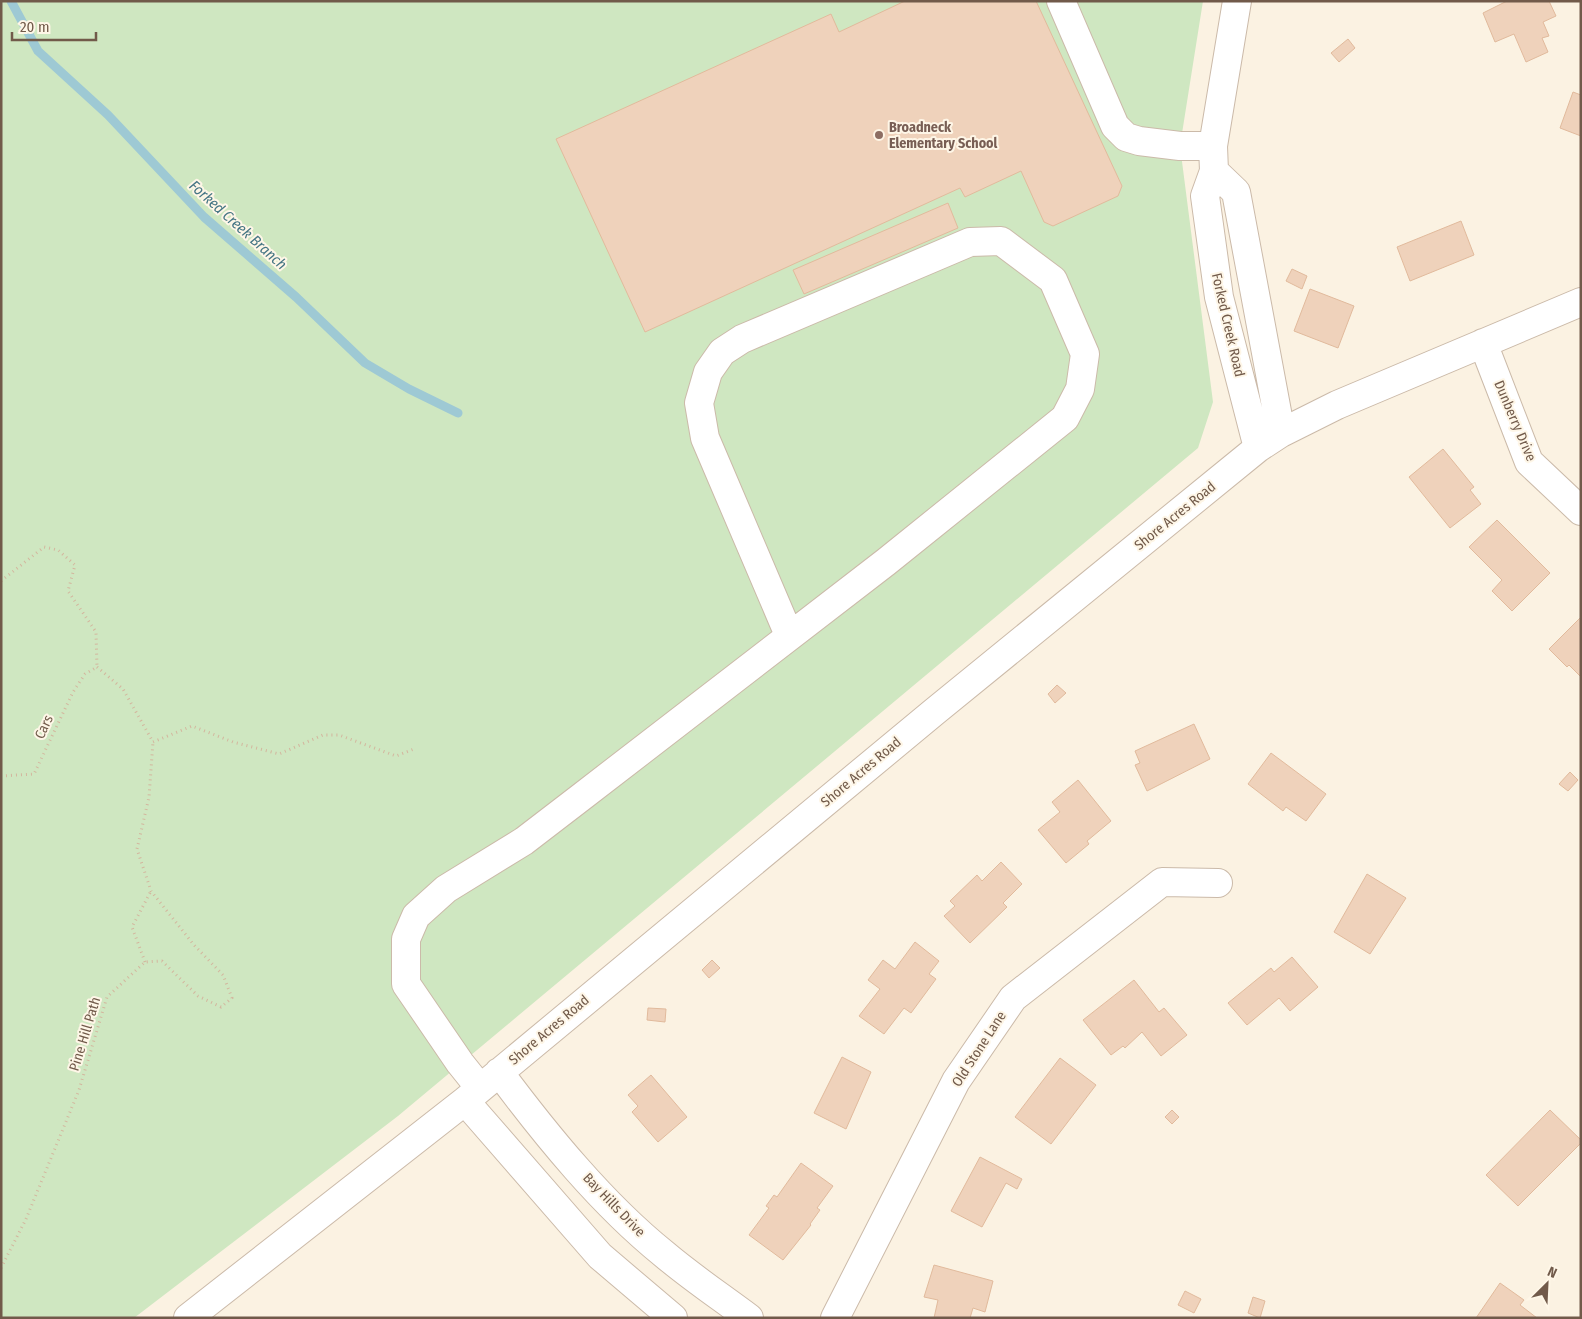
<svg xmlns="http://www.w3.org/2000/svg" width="1582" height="1319" font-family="'Fira Sans Condensed',sans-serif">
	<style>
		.green { fill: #cfe7c1 }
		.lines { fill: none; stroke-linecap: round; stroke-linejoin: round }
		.stream { stroke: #9ec9d4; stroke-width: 9 }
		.building { fill: #efd2bb; stroke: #e1ba9c }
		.minor-casing { stroke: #cbbaa9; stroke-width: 30 }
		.path { stroke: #d3b69e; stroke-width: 3; stroke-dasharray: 1 4; stroke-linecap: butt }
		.minor { stroke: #fff; stroke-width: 28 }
		.education-dot { fill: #8d6e63; stroke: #fef6e7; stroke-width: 2 }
		.labels { text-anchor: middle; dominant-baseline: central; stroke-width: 4; stroke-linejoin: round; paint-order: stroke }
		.education-label { font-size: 14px; font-weight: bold; fill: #785e54; stroke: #fef6e7; text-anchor: start }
		.street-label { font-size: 14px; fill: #715a4a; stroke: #fef6e7 }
		.water-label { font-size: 15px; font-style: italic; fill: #457584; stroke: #fef6e7 }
	</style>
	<rect width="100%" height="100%" fill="#fbf2e2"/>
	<path class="green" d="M1,1H1203L1180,146L1213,402L1198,448L398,1116L134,1318H1Z"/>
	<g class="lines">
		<path class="stream" d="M11,1L38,51L108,115L204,217L296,297L365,363L409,389L458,413"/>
	</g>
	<path class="building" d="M905,1H1036L1122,186L1118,196L1053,226L1044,222L1021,171L965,197L960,188L645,332L556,139L831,14L839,32Z
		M1507,1H1549L1556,16L1543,22L1549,36L1542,38L1548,52L1526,62L1514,34L1495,42L1483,13Z
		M1348,39L1355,48L1339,62L1331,53Z
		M1573,92L1581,95V136L1560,128Z
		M948,203L958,228L804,294L793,270Z
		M1461,221L1474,255L1410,281L1397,247Z
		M1292,269L1307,276L1302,289L1286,281Z
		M1310,289L1354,306L1338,348L1294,331Z
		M1443,449L1474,487L1470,490L1481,504L1450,528L1409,477Z
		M1497,520L1550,573L1512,611L1492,591L1502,580L1469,547Z
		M1581,617V677L1569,665L1567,667L1549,649Z
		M1057,685L1066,693L1055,703L1048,694Z
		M1194,724L1210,759L1147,791L1135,765L1140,763L1135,751Z
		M1271,753L1326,794L1306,821L1286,807L1283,811L1248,784Z
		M1570,772L1578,780L1568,791L1559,784Z
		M1078,780L1111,821L1087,841L1089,844L1066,863L1038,830L1060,812L1052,802Z
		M1001,862L1022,884L1003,903L1007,907L970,943L944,916L955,906L950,901L977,875L982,881Z
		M1367,874L1406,898L1370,954L1334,932Z
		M915,942L939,961L929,974L936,979L911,1013L904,1008L884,1034L859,1016L880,989L868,980L883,960L895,969Z
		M1292,957L1318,987L1290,1011L1279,998L1247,1025L1228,1003L1271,968L1274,972Z
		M712,960L720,968L709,978L702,970Z
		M1134,980L1159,1012L1164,1008L1187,1035L1161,1056L1142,1032L1125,1048L1123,1046L1111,1055L1083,1020Z
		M648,1008L666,1009L665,1022L647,1020Z
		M842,1057L871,1072L846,1129L814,1113Z
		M1060,1058L1096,1085L1051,1144L1015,1117Z
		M651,1075L687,1117L658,1142L632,1112L638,1106L628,1095Z
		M1172,1110L1179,1117L1172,1124L1165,1117Z
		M1550,1110L1581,1140V1143L1518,1206L1486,1175Z
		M980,1157L1022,1179L1017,1189L1006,1183L982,1227L951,1211Z
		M801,1163L833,1186L817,1208L820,1210L810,1224L811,1225L783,1260L749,1235L769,1208L766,1206L774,1195L777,1197Z
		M934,1265L993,1281L985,1312L973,1308L970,1318H934L938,1300L924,1297Z
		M1500,1283L1524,1300L1520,1305L1537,1318H1476Z
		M1185,1291L1201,1299L1194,1313L1178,1305Z
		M1253,1297L1265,1301L1260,1318L1248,1313Z"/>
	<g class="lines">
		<g class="minor-casing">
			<path id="minor" d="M1061,1L1115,126L1126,137L1139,141L1180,146H1213
				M1237,1L1213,146L1214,171L1205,196L1219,297L1258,448
				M1214,171L1236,192L1281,433
				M1483,343L1529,462L1581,511
				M499,1072C546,1135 602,1204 664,1254C691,1277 721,1297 749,1318
				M480,1088L460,1063L406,984V939L416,916L446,889L524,841L580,798L886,562L1065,418L1080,389L1085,354L1053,280L1001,241L970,242L742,339L722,352L708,372L699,403L705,438L789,635
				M465,1101L600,1256L673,1318
				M188,1318L465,1101L934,712L1258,448L1281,433L1337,405L1581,302
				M835,1318L956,1081L1013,998L1162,882L1218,883"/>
		</g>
		<path class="path" d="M1,581L44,547L58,550L75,565L68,591L96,632L97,667
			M97,667L123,689L153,742L192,726L233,742L279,754L323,735H339L396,756L414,749
			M1,776L34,774L73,692L85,674L97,667
			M145,962L132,927L151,891
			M1,1268L26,1219L79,1090L107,997L145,962L162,961L198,996L221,1007L232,998L223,975L194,945L151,891L137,849L149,797L153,742"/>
		<use href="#minor" class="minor"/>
	</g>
	<circle class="education-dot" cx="879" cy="135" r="5"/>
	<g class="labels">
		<g class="education-label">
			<text x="889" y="127">Broadneck<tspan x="889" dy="16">Elementary School</tspan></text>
		</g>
		<g class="street-label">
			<text transform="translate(1228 325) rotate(77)">Forked Creek Road</text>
			<text transform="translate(1515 421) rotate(67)">Dunberry Drive</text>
			<text transform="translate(1175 516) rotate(-39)">Shore Acres Road</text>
			<text transform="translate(44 727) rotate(-65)">Cars</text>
			<text transform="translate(861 772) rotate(-40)">Shore Acres Road</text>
			<text transform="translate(549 1030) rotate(-40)">Shore Acres Road</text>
			<text transform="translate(85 1034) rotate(-73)">Pine Hill Path</text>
			<text transform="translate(979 1049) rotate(-57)">Old Stone Lane</text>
			<text transform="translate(614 1205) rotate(46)">Bay Hills Drive</text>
		</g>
		<g class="water-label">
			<text transform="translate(238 225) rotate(42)">Forked Creek Branch</text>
		</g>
	</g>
	<rect width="1582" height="1319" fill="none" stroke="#715a4a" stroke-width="5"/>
	<g transform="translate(1547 1284) rotate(24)" stroke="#fef6e7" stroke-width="4" paint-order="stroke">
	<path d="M0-4L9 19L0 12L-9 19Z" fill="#715a4a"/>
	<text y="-8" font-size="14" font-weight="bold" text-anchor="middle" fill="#715a4a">N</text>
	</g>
	<path d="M12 32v8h84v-8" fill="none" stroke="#715a4a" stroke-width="2.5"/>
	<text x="20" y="32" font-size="15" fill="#715a4a" stroke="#fef6e7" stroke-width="4" paint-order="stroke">20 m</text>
</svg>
